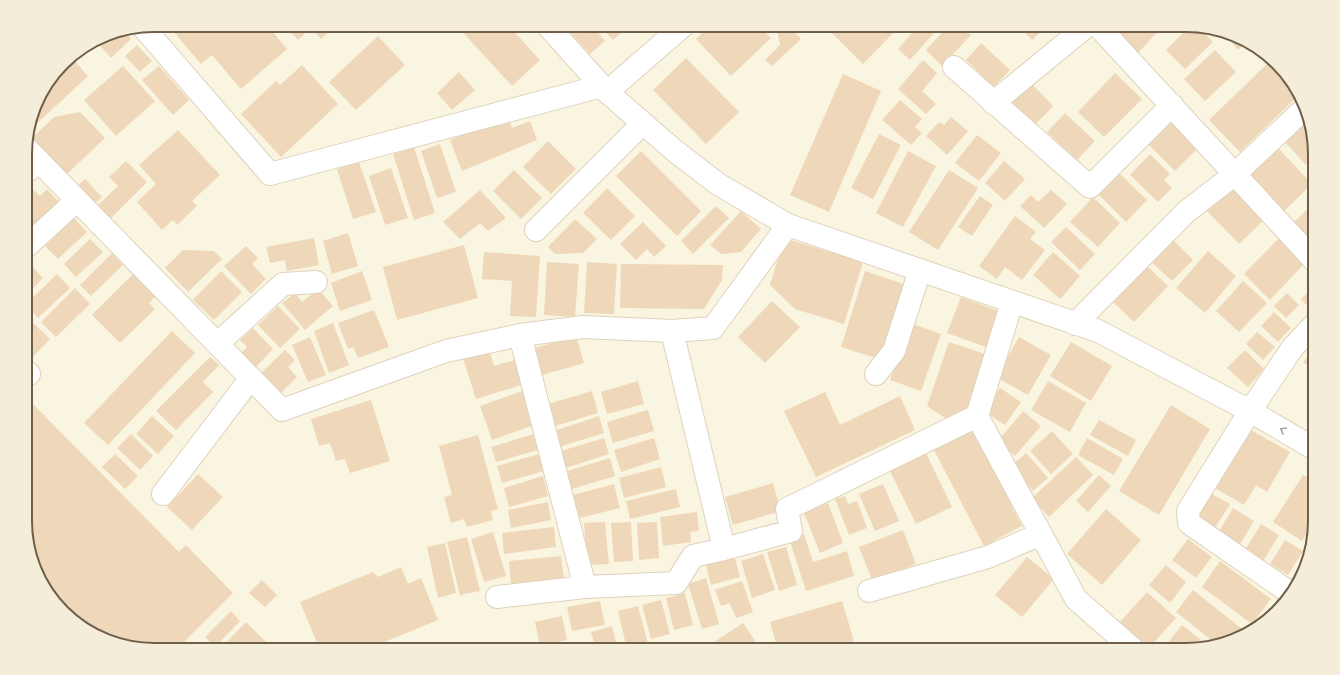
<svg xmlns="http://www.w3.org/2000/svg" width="1340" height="675" font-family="Quicksand,sans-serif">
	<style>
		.building { fill: #eed8b9 }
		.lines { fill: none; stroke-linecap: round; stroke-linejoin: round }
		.minor-casing { stroke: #ded2bc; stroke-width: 24 }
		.minor { stroke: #fff; stroke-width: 22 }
		.oneway { stroke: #a99e92 }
		.rim { fill: none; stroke: #6f5e49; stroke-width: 2 }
	</style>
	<rect width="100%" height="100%" fill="#faf5e0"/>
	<path class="building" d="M168,25H267L287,49L241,89L212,55L201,64Z
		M284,25H336L321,39L311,28L298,40Z
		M456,25H508L540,60L512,86Z
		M579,25H592L605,41L590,54L570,32Z
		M599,25H629L613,40Z
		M711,25H758L771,38L731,76L696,39Z
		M783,25H788L801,39L772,66L765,60L780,45L777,30Z
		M840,25H901L863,64L832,33Z
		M919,25H941L910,60L898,49Z
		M949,25H961L971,35L942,66L926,50Z
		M1018,25H1048L1032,40Z
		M1119,25H1161L1163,26L1138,53L1114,30Z
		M1190,26L1199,28L1213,42L1185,69L1166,50Z
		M124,31L131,39L111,58L96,41L105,35Z
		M1225,34L1243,38L1248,42L1238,50Z
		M378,36L405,65L356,110L329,82Z
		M981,43L1010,70L994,87L966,60Z
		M137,45L152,61L140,72L125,56Z
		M1215,50L1236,72L1205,101L1184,79Z
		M72,58L88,76L30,130L38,97L59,70Z
		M686,58L739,112L706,144L653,90Z
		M923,60L937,73L922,91L936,104L926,114L898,89Z
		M1270,61L1288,76L1297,97L1240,152L1209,120Z
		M302,65L338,104L281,157L241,114L276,81L280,85Z
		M123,66L155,101L116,136L84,100Z
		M159,66L189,100L173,115L142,80Z
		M459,72L475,90L452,110L437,93Z
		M1115,73L1142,99L1104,137L1078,112Z
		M843,74L881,91L829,212L790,195Z
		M1030,82L1053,106L1035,125L1011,101Z
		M900,100L922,119L915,127L922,133L911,145L882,120Z
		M80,112L105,138L65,176L30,140L54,117Z
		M1065,113L1095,141L1077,160L1047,132Z
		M507,116L512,128L530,121L537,140L462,171L450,140Z
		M951,117L968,131L947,155L926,136L939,122L944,125Z
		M1307,120L1314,138V158L1306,165L1284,141Z
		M1170,122L1197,149L1175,171L1148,144Z
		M178,130L220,175L192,201L197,206L177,225L173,220L162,230L137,202L156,184L139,165Z
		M879,134L901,145L873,199L851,188Z
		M977,135L1001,153L979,181L955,163Z
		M548,141L576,169L551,194L523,167Z
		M440,144L456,192L437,198L421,151Z
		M414,147L435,213L414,220L393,154Z
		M1277,147L1312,184L1282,213L1246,176Z
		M641,151L701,211L677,236L616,176Z
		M908,151L936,166L903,227L876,213Z
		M1150,154L1170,174L1164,180L1172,188L1158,202L1130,175Z
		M126,161L147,182L109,220L96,207L118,186L109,177Z
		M1004,161L1025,179L1005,201L985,183Z
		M359,162L376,212L353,219L337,169Z
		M391,168L408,218L385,225L369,176Z
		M514,170L542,198L521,219L493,191Z
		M949,170L978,188L938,250L909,232Z
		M1118,172L1147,200L1126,222L1097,193Z
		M85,179L102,197L92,206L75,188Z
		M25,182L40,196L47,189L61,204L29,234L25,230Z
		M1232,186L1264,220L1239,244L1207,211Z
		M607,188L635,216L611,240L583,213Z
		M480,190L506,218L488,231L480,223L460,239L443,222Z
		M1051,190L1067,204L1044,228L1020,206L1031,195L1038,202Z
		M980,196L993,205L972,236L958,227Z
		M1093,197L1120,223L1098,247L1070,222Z
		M1314,203V253L1289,227Z
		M716,206L729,218L693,254L681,241Z
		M741,211L761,229L741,252L721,254L710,245Z
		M1015,216L1036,232L1030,239L1045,250L1022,280L1005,267L997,279L979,266Z
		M74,218L87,232L58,259L45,246Z
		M575,219L597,239L583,253L555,254L548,247Z
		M643,222L666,246L654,257L647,249L636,260L620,244Z
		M1066,227L1095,254L1080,270L1051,242Z
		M348,233L358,266L332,274L323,241Z
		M1170,237L1193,260L1172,281L1149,260Z
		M1280,237L1306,262L1270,300L1244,274Z
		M314,238L319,265L287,271L285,260L270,263L266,247Z
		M784,238L863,262L844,324L795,309L770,285Z
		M90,239L103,252L76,277L64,264Z
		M464,245L478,298L397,320L383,267Z
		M246,246L258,258L252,264L266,279L251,294L224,266Z
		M183,250L214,251L222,259L188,292L165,268Z
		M1208,251L1236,276L1205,313L1176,288Z
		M484,252L540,256L536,317L510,316L512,281L482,279Z
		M1053,252L1080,276L1060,299L1033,275Z
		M112,253L123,265L91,296L80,285Z
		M27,261L43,278L26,296V263Z
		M547,262L579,264L575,317L544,315Z
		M587,262L617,264L614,314L584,313Z
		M621,264L723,265L722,280L704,309L620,308Z
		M1146,265L1168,286L1134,322L1112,301Z
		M136,271L158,294L149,303L155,309L120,343L92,315Z
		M221,271L242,292L214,320L193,300Z
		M362,271L372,300L340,311L331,283Z
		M865,271L904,284L879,359L841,347Z
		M57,274L70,288L38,318L26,304Z
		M1243,281L1267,303L1239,332L1216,311Z
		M1314,286V305L1310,309L1301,299Z
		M75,288L90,304L56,337L41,322Z
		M318,289L333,306L305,330L282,303L295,293L302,302Z
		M1287,293L1299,305L1286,318L1274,306Z
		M961,297L1001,312L988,348L947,333Z
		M772,301L800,327L765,363L738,337Z
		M278,306L300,329L280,348L258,325Z
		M374,310L389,347L358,358L353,347L348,349L338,323Z
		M1274,312L1291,328L1278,342L1261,326Z
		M31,321L50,339L29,361L26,358V326Z
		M333,323L349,365L329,373L314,331Z
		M910,323L941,334L921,391L890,380Z
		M253,328L273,349L254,369L240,354L247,347L240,340Z
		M172,331L195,353L108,445L84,423Z
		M1257,332L1275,347L1263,360L1246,344Z
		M576,336L584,363L536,377L528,350Z
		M310,337L326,375L308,382L292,345Z
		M1019,337L1051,355L1028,395L996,377Z
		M949,342L985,354L966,412L945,418L927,406Z
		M1071,342L1112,366L1091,401L1050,376Z
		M488,347L494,366L518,359L525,384L476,399L462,355Z
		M285,350L295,360L288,367L297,377L278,396L258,376Z
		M1245,350L1264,369L1248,387L1227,368Z
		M1315,350V372L1303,362Z
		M210,357L219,365L203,382L213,392L176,430L156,411Z
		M638,381L644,404L607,414L601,392Z
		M1048,381L1086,403L1070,432L1031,410Z
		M1000,388L1021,402L1005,425L984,411Z
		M522,391L534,425L492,440L480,406Z
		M592,391L598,413L555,426L548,404Z
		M825,392L840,425L900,396L915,430L816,477L784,411Z
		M29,400L179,552L186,545L233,593L176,650H154L97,637L52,599L26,538V403Z
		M371,400L390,461L350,473L345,459L336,461L330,443L319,446L311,419Z
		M1171,405L1210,429L1159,515L1119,491Z
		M648,410L654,431L613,443L607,422Z
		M1023,411L1041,426L1015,456L998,441Z
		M152,416L174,436L158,454L136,434Z
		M599,416L604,433L559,447L554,431Z
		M1099,420L1136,440L1128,456L1090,435Z
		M1249,429L1290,452L1267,492L1256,485L1244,505L1215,488Z
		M973,430L1022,526L984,546L934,450Z
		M1052,431L1073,454L1051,474L1030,451Z
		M131,434L153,456L140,470L117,448Z
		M534,434L538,450L496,462L491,447Z
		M478,435L498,509L491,511L493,520L467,527L464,519L451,523L444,497L452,495L439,446Z
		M604,438L609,454L566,468L561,451Z
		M654,438L660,459L621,472L614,450Z
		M1087,438L1123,459L1114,475L1078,455Z
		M926,453L952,507L916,524L890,471Z
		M1026,453L1048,478L1033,491L1011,466Z
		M115,454L138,476L125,489L102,467Z
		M539,454L544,471L502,483L497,466Z
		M1076,457L1093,475L1049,517L1032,498Z
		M610,458L615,476L572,489L567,471Z
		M661,467L666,487L624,498L619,478Z
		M198,474L223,497L192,530L167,507Z
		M1099,475L1111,486L1088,512L1076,501Z
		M1303,475L1315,482V521L1302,541L1273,522Z
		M543,476L548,496L509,507L504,488Z
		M773,483L781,511L733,525L725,497Z
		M614,484L620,508L580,518L573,495Z
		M883,484L899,521L875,531L859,494Z
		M676,489L680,507L630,519L626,501Z
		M1210,493L1230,504L1215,528L1196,517Z
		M845,496L848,504L857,501L867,528L849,535L835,499Z
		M548,502L551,520L511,528L508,510Z
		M828,503L843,543L820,553L804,513Z
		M1233,508L1254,521L1239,546L1218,533Z
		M1106,509L1141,540L1102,585L1067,554Z
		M697,512L699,531L690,532L691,542L663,546L660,517Z
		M605,522L609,564L587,565L584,523Z
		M631,522L633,561L614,562L611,523Z
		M657,522L659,558L639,560L637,523Z
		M1261,524L1279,535L1263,561L1245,550Z
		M554,527L556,547L504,554L502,533Z
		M903,530L916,564L872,580L859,547Z
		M493,532L506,576L484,582L471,539Z
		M804,534L813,562L847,551L854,576L806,591L789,538Z
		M467,537L480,591L460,595L447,542Z
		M1188,539L1212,557L1196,578L1172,560Z
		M1285,540L1303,551L1288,575L1270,564Z
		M445,543L456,593L438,598L427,547Z
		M786,547L797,585L779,591L767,552Z
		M763,554L775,590L752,598L741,561Z
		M561,556L564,579L511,585L509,561Z
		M1305,556L1307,557L1302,578L1296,585L1290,581Z
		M1027,557L1054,579L1022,617L995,595Z
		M735,558L740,577L711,585L706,565Z
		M1220,561L1271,599L1252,624L1202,587Z
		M1166,565L1186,582L1170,603L1149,585Z
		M401,567L408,584L421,578L438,620L365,650H320L300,602L373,572L378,577Z
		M706,578L719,624L702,629L688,584Z
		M262,580L277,595L265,607L249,593Z
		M742,581L753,612L736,618L730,603L721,606L715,590Z
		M1193,590L1246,632L1215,643L1176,612Z
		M1147,592L1176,618L1148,649L1119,623Z
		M685,593L693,625L674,630L666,598Z
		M661,600L670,634L651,639L642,605Z
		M600,601L605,625L572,631L567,607Z
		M842,601L854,641L822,650H778L770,622Z
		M638,606L648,644L627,649L618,611Z
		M231,611L240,621L215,647L205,637Z
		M562,616L567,640L540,646L535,622Z
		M246,622L268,644L262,650H227L223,646Z
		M743,623L761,650H702Z
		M1182,625L1205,643L1201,647L1194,650H1162Z
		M612,626L618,650H596L591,632Z
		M205,644L210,650H199Z"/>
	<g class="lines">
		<g class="minor-casing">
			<path id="minor" d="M547,25L607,92L684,25
				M1097,25L1314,260
				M143,27L270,174L602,86
				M954,67L1090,187L1172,105
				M607,92L675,151L718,184L788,225
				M993,103L1088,25
				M25,147L282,410L446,351L520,335L585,587
				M25,173L39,161
				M536,230L643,123
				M26,247L77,200
				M1075,324L1186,212L1235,174L1303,110
				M520,335L583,327L672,331
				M217,344L283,284L316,282
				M26,371L29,374
				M876,374L894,351L920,270
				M977,416L1076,599L1134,650
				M163,494L251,378
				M724,549L791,531L787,509L977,416L1012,302
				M869,591L988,557L1041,534
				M1289,592L1189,523L1188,511L1250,411L1315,449
				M497,597L585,587L676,583L693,556L724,549L672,331L713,328L788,225L1098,331L1250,411L1293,347L1314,325"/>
		</g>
		<use href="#minor" class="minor"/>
	</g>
	<defs><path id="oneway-chevron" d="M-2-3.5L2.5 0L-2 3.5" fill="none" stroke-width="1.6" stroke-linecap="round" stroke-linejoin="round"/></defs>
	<use class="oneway" href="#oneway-chevron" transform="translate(1283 430) rotate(-150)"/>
	<path d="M0 0H1340V675H0ZM154 32H1186A122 122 0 0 1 1308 154V521A122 122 0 0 1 1186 643H154A122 122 0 0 1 32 521V154A122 122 0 0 1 154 32Z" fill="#f3edd9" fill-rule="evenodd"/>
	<path class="rim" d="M154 32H1186A122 122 0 0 1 1308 154V521A122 122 0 0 1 1186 643H154A122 122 0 0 1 32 521V154A122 122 0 0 1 154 32Z"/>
</svg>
